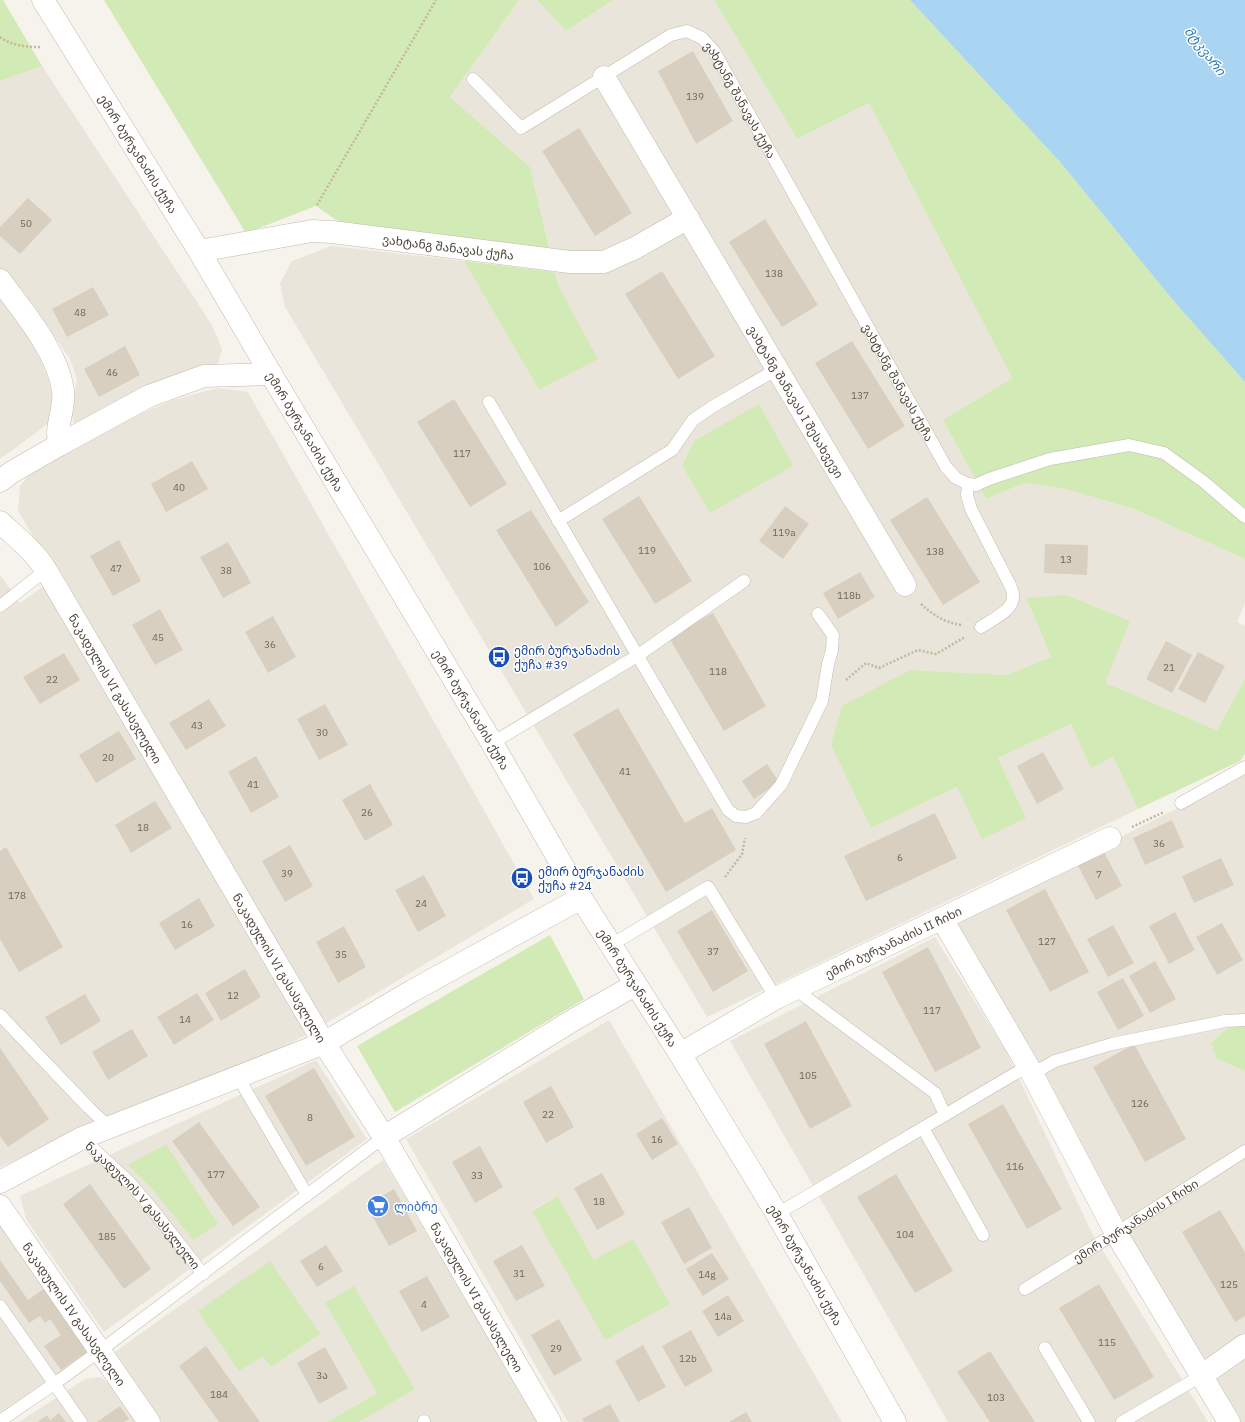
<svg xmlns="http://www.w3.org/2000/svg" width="1245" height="1422" font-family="'IBM Plex Sans','Noto Sans Georgian',sans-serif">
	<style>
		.residential { fill: #eae5da; fill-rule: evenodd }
		.green { fill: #d2eab5 }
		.water { fill: #a9d4f2 }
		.building { fill: #d8cfc1 }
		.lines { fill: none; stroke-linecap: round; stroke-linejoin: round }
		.service-casing { stroke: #c2bbae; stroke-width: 13 }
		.minor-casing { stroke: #c2bbae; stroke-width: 23 }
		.tertiary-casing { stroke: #c2bbae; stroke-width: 23 }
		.path { stroke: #c4b79f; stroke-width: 2.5; stroke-dasharray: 2 2; stroke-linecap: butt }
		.service { stroke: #fff; stroke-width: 12 }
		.minor { stroke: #fff; stroke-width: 22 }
		.tertiary { stroke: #fff; stroke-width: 22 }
		.labels { text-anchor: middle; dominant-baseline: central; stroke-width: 3; stroke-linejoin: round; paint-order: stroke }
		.number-label { font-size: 10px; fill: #6e675b }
		.street-label { font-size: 12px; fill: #4b4439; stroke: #fff }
		.transit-label { font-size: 12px; fill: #164399; stroke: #fff; text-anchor: start }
		.shop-label { font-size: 12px; fill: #366cbe; stroke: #fff; text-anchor: start }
		.water-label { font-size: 13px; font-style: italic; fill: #2e7ab2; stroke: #fff }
	</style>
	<rect width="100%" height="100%" fill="#f6f3ec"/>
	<path class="residential" d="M519,0H537L566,31L613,0H714L797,139L869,103L1012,378L943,420L986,499L1025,483L1066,489L1134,509L1245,559V603L1237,622L1245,626V679L1217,730L1104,683L1130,621L1026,598L1051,657L1007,675L910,670L871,828L957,787L1026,818L998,758L1071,724L1091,767L1113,757L1138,809L707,1017L285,307L280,283L292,261L331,246L464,261L539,390L597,359L559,287L530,167L450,97ZM694,441L710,513L682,464Z
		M42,66L212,325L222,349L218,364L173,376L74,424L71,412L77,379L70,359L30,300L13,309L42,363L53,392L48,424L0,459V81Z
		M218,388L248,392L534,899L325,1024L18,511L20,486L35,467L81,445L140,414L173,400Z
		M0,575L20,603L44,586L306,1035L264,1056L0,1167Z
		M1245,774V1013L1211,1043L1217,1059L1245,1071V1422H1238L1120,1219L957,932L958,919Z
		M935,937L1007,1053L1092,1233L1208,1422H948L730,1041Z
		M609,1020L842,1422H568L406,1139ZM558,1196L594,1260L532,1210Z
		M316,1060L367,1139L104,1332L26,1219L20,1196ZM166,1145L155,1192L128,1165Z
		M383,1160L538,1422H359L415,1389L325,1303L377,1393L327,1422H162L115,1352ZM320,1334L271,1367L263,1355Z
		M0,1225L91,1353L0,1412Z
		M100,1377L116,1388L139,1422H19L85,1379Z"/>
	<path class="green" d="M0,0H3L42,66L0,81Z
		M104,0H519L450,97L530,167L550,251L356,226L336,220L316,206L246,233Z
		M537,0H613L566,31Z
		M714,0H910L1061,163L1172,299L1245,382V559L1134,509L1066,489L1025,483L986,499L943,420L1012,378L869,103L797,139Z
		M464,261L555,272L559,287L598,359L539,390Z
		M759,404L793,466L710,513L682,465L694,441Z
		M1066,595L1130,621L1105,683L1217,730L1245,679V754L1240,761L1138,809L1113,757L1091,768L1071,724L998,758L1026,818L982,839L957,787L871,828L831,745L842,706L910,670L1007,675L1051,657L1026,598Z
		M550,935L584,999L395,1112L357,1046Z
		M1245,1013V1071L1217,1059L1211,1043Z
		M166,1144L218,1224L193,1240L155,1192L128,1165Z
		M558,1196L594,1260L633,1239L670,1304L605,1340L532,1211Z
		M270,1261L320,1334L271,1367L263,1356L239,1371L198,1311Z
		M354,1286L415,1389L359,1422H327L377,1393L325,1303Z"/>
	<path class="water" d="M910,0H1245V382L1172,299L1061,163Z"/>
	<path class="building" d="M693,51L733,121L696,144L658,71Z
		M579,128L632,213L595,236L542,151Z
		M28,198L52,220L20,254L0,236V227Z
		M765,219L818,305L782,327L729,242Z
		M662,271L715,356L678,379L625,294Z
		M93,287L109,315L67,337L52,309Z
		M852,341L905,426L868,449L815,363Z
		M125,346L140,375L99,397L84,369Z
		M454,399L507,484L470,507L417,422Z
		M192,461L208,489L166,512L151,484Z
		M639,496L692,581L655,604L602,519Z
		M927,497L980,582L943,605L890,520Z
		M785,506L809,524L783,559L759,541Z
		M531,510L589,602L556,627L496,530Z
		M119,540L141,581L113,596L90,556Z
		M228,542L251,583L223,598L200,557Z
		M1045,544L1088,545L1087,575L1044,573Z
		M860,572L875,597L838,619L823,593Z
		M160,609L183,650L155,665L132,625Z
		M713,613L766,706L724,731L668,636Z
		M273,616L296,657L268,673L245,632Z
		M1166,641L1192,655L1172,693L1146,679Z
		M1198,652L1225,666L1205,703L1178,689Z
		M64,653L80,680L40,704L23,677Z
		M209,699L226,726L186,750L169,723Z
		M325,704L348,745L319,760L297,719Z
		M618,708L685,823L712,808L736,850L666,892L573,734Z
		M119,731L136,759L96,783L79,755Z
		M1043,752L1064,789L1037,804L1017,766Z
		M256,756L279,797L251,813L228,772Z
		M767,764L779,782L754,799L742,781Z
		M370,784L393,825L365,841L342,800Z
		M155,801L172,828L131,853L115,825Z
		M935,813L957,858L866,901L844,856Z
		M1172,820L1184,847L1145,865L1133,838Z
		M290,845L313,886L285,902L262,861Z
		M6,847L63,947L19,972L0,939V851Z
		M1102,848L1122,886L1096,900L1076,862Z
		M1221,858L1234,885L1194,903L1182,876Z
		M424,875L446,916L418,932L395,890Z
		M1045,889L1089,972L1050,992L1006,910Z
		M199,898L215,926L175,950L159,923Z
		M712,910L748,971L713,992L677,931Z
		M1175,912L1195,950L1169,964L1149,926Z
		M1222,923L1243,960L1217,975L1196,937Z
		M1113,925L1134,963L1108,977L1087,939Z
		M344,926L366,967L338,983L316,942Z
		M928,947L981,1048L935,1072L882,972Z
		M1155,961L1176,999L1150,1013L1129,976Z
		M245,969L261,997L221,1021L205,993Z
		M1123,978L1144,1016L1118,1030L1097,992Z
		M197,993L214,1020L174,1045L157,1017Z
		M85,994L101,1021L61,1045L45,1017Z
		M806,1021L852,1106L810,1129L764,1044Z
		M132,1029L148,1056L108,1080L92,1052Z
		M1134,1044L1186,1139L1145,1162L1093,1067Z
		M0,1048L49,1119L8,1147L0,1136Z
		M314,1068L355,1137L306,1166L265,1096Z
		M551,1086L574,1127L546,1143L523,1102Z
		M1003,1104L1062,1209L1027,1229L968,1124Z
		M662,1118L678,1144L652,1160L636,1134Z
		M199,1122L260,1207L233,1226L172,1141Z
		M480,1146L503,1187L475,1203L452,1162Z
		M602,1173L625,1214L597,1230L574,1188Z
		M896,1174L953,1271L915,1293L857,1197Z
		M90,1184L151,1269L124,1289L63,1204Z
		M394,1189L417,1231L389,1246L366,1205Z
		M689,1207L712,1248L684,1264L661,1222Z
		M1220,1210L1245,1252V1316L1235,1322L1182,1232Z
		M326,1245L343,1271L317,1287L300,1261Z
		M522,1245L545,1286L516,1301L493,1261Z
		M712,1253L729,1279L703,1296L686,1269Z
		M0,1260L28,1300L45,1288L88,1351L61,1370L44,1346L61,1335L50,1319L45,1323L40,1316L29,1323L0,1281Z
		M427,1276L450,1317L422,1332L399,1291Z
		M1099,1284L1154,1377L1114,1400L1059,1308Z
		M728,1295L744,1321L718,1337L702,1311Z
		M559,1319L582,1360L554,1376L531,1335Z
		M691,1330L713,1371L685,1387L662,1346Z
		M643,1345L666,1387L638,1402L615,1361Z
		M206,1346L260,1422H219L179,1366Z
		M325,1347L348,1388L319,1404L297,1363Z
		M990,1351L1035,1422H990L957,1372Z
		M610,1404L620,1422H584L582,1419Z
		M120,1406L129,1419L124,1422H97Z
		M746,1412L752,1422H729Z
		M59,1413L66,1422H37L47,1415L50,1420Z"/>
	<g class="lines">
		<g class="service-casing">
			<g id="service">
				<path id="s1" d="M473,79L521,128L671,35L687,31L702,38L714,51L946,467L956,478L968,484L976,485L989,479L1050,459L1129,445L1164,453L1204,482L1245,517"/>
				<path d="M489,402L728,810L736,816L746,817L756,813L781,785L822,701L828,664L832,650L833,635L818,614"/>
				<path d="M968,484L967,495L971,509L1010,585C1011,588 1013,591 1013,594C1015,610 993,619 981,627"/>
				<path d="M558,521L672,450L693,420L712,407L777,369"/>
				<path d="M0,606L46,570"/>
				<path d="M492,743L637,656L744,581"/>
				<path d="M1181,803L1245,767"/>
				<path d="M611,945L708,887L776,998"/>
				<path d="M795,989L935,1093L945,1115"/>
				<path d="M0,1015L89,1108L109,1127"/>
				<path d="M1032,1074L1055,1061L1112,1044L1225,1021L1245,1020"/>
				<path d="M238,1077L307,1195"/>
				<path d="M923,1128L983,1235"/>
				<path id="s2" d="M82,1138L130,1183L153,1210L203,1274"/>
				<path d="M777,1214L1028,1066"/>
				<path id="s3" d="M1025,1289L1116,1233L1245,1151"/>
				<path d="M0,1306L81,1422"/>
				<path d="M1045,1348L1089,1422"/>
				<path d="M0,1421L54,1384L101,1350L384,1137"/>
				<path d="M424,1421V1422"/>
				<path d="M1122,1422L1201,1376"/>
			</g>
		</g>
		<g class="minor-casing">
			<g id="minor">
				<path id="s4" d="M604,77L905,585"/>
				<path id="s5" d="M199,251L312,231L332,232L570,262H604L635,248L688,218"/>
				<path d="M0,280C23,312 57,350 63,390C65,404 59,418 58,432C58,436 59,441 59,445"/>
				<path d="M0,481L12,472L59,445L149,396L204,376L271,374"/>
				<path id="s6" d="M0,522C16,537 34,551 46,570L324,1043L384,1137L550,1422"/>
				<path d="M942,919L1028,1066L1116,1233L1229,1422"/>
				<path id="s7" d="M680,1054L776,998L1110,838"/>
				<path d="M384,1137L575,1019L635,985"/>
				<path d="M0,1182L82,1138L324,1043L412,991L581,898"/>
				<path id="s8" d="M0,1206L149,1422"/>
				<path d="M1201,1376L1245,1345"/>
			</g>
		</g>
		<g class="tertiary-casing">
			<g id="tertiary">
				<path id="s9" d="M43,0L199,251L271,374L492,743L581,898L680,1054L777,1214L895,1422"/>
			</g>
		</g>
		<path class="path" d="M0,37C12,46 27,47 41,47
			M317,205L436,0
			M921,604C933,615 945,623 962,625
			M846,680L866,663L879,668L918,650L936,654L965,637
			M1132,827L1164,812
			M725,877L742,854L745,838"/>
		<use href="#service" class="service"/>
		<use href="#minor" class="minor"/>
		<use href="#tertiary" class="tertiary"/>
	</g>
	<defs>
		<g id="bus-disc" transform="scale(1.15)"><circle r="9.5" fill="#1a4fb4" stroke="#fff"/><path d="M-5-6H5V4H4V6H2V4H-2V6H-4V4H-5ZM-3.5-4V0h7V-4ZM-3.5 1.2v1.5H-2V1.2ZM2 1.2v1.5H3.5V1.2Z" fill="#fff"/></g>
		<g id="supermarket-disc" transform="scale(1.15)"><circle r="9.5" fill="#3f7fe0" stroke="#fff"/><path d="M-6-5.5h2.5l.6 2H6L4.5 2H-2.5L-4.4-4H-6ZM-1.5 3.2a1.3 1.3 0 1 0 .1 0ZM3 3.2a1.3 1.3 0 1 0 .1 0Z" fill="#fff"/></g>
	</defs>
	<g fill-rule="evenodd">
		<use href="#bus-disc" x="499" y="657"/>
		<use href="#bus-disc" x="522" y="878"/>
		<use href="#supermarket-disc" x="378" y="1206"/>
	</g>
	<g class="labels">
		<g class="number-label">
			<text x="695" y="96">139</text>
			<text x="26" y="223">50</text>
			<text x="774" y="273">138</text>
			<text x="80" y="312">48</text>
			<text x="112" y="372">46</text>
			<text x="860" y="395">137</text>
			<text x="462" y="453">117</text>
			<text x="179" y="487">40</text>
			<text x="784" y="532">119a</text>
			<text x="647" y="550">119</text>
			<text x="935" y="551">138</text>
			<text x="1066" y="559">13</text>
			<text x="542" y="566">106</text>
			<text x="116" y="568">47</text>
			<text x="226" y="570">38</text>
			<text x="849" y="595">118b</text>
			<text x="158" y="637">45</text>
			<text x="270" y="644">36</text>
			<text x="1169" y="667">21</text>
			<text x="718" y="671">118</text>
			<text x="52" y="679">22</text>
			<text x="197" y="725">43</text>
			<text x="322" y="732">30</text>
			<text x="108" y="757">20</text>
			<text x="625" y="771">41</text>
			<text x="253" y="784">41</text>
			<text x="367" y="812">26</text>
			<text x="143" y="827">18</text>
			<text x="1159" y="843">36</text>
			<text x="900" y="857">6</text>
			<text x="287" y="873">39</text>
			<text x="1099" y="874">7</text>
			<text x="17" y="895">178</text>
			<text x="421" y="903">24</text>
			<text x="187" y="924">16</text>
			<text x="1047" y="941">127</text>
			<text x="713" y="951">37</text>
			<text x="341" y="954">35</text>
			<text x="233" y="995">12</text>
			<text x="932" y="1010">117</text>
			<text x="185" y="1019">14</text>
			<text x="808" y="1075">105</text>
			<text x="1140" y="1103">126</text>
			<text x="548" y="1114">22</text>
			<text x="310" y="1117">8</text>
			<text x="657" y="1139">16</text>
			<text x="1015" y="1166">116</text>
			<text x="216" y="1174">177</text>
			<text x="477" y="1175">33</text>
			<text x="599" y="1201">18</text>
			<text x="905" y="1234">104</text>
			<text x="107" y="1236">185</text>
			<text x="321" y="1266">6</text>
			<text x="519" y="1273">31</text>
			<text x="707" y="1274">14g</text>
			<text x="1229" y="1284">125</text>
			<text x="424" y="1304">4</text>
			<text x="723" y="1316">14a</text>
			<text x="1107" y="1342">115</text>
			<text x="556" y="1348">29</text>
			<text x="688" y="1358">12b</text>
			<text x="322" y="1375">3ა</text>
			<text x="219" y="1394">184</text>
			<text x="996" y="1397">103</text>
		</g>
		<g class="street-label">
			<text stroke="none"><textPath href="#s1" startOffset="351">ვახტანგ შანავას ქუჩა</textPath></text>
			<text stroke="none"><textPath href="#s9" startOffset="181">ემირ ბურჯანაძის ქუჩა</textPath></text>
			<text stroke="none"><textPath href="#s5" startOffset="252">ვახტანგ შანავას ქუჩა</textPath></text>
			<text stroke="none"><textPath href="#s1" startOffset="675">ვახტანგ შანავას ქუჩა</textPath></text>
			<text stroke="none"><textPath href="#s4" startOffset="377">ვახტანგ შანავას I შესახვევი</textPath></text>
			<text stroke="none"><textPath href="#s9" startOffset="505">ემირ ბურჯანაძის ქუჩა</textPath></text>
			<text stroke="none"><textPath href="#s6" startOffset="204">ნაკადულის VI გასასვლელი</textPath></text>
			<text stroke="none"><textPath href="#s9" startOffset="829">ემირ ბურჯანაძის ქუჩა</textPath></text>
			<text stroke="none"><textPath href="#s7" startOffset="241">ემირ ბურჯანაძის II ჩიხი</textPath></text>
			<text stroke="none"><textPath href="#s6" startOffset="528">ნაკადულის VI გასასვლელი</textPath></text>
			<text stroke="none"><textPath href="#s9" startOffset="1153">ემირ ბურჯანაძის ქუჩა</textPath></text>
			<text stroke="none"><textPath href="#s2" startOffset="91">ნაკადულის V გასასვლელი</textPath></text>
			<text stroke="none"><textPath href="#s3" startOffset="130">ემირ ბურჯანაძის I ჩიხი</textPath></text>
			<text stroke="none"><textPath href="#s9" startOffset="1477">ემირ ბურჯანაძის ქუჩა</textPath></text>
			<text stroke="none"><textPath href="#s6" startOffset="912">ნაკადულის VI გასასვლელი</textPath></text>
			<text stroke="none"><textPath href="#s8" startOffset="131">ნაკადულის IV გასასვლელი</textPath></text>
		</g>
		<g class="transit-label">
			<text x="514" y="650">ემირ ბურჯანაძის<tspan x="514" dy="14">ქუჩა #39</tspan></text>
			<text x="538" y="871">ემირ ბურჯანაძის<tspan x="538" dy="14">ქუჩა #24</tspan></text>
		</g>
		<g class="shop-label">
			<text x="394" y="1206">ლიბრე</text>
		</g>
		<g class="water-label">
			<text transform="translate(1205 51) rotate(52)">მტკვარი</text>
		</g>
	</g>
</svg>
